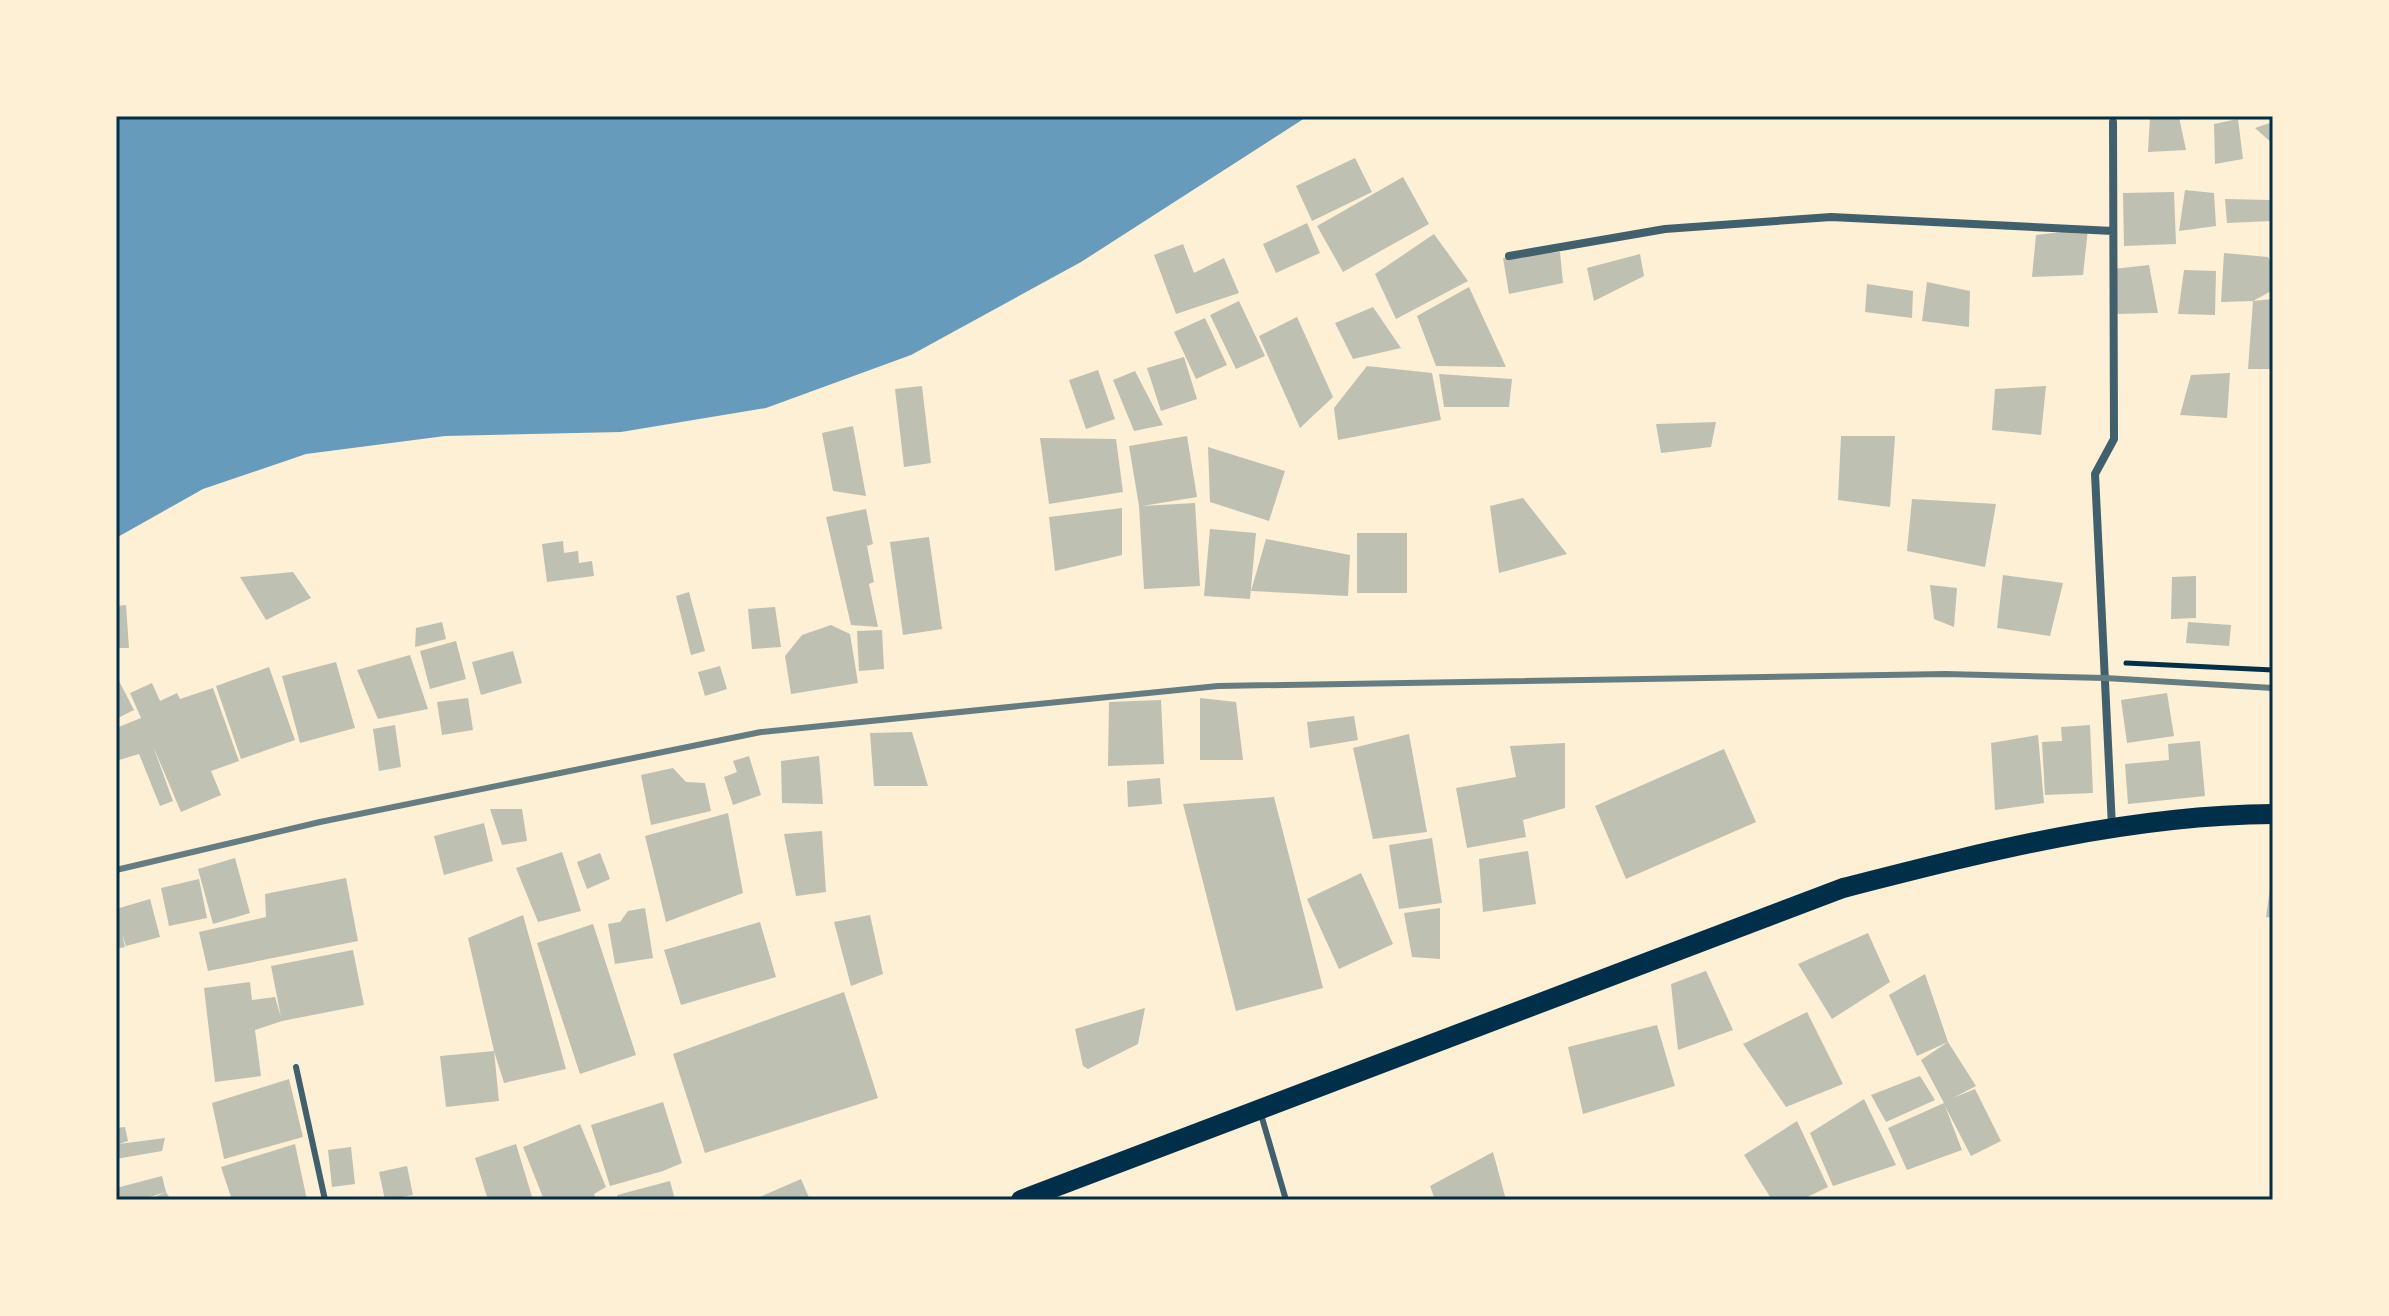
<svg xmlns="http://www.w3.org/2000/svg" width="2389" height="1316" font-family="Karla,sans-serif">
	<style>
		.water { fill: #669bbc }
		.building { fill: #bec0b2 }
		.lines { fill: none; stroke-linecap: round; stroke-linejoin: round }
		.path { stroke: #003049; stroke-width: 5 }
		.service { stroke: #3f606c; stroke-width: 6 }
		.minor { stroke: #3f606c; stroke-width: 8 }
		.primary { stroke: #003049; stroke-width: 20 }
		.rail { stroke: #657d81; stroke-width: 6 }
		.neatline { fill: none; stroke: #003049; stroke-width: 3 }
	</style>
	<rect width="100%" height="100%" fill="#fdf0d5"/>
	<path class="water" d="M116,116H1308L1081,262L911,355L766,408L621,432L445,436L306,454L203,489L116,538Z"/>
	<path class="building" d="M2150,117H2179L2186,150L2148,152Z
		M2238,119L2243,159L2215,164L2214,124Z
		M2273,122V144L2255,128Z
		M1355,158L1372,192L1312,221L1296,186Z
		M1403,177L1429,224L1343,272L1317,226Z
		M2185,190L2214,193L2216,226L2179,231Z
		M2174,192L2176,244L2124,246L2123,193Z
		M2225,199L2270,200L2272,221L2227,223Z
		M1307,223L1320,253L1276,273L1263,244Z
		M2088,229L2083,275L2032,277L2036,235Z
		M1434,234L1468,281L1396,319L1375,274Z
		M1183,244L1194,273L1224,258L1239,293L1176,314L1154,255Z
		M1560,252L1563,283L1509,294L1503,258Z
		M2224,253L2268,257L2273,267V290L2253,301L2273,299V369H2248L2253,301L2221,302Z
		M1640,254L1644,276L1594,301L1587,268Z
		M2149,265L2158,313L2114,314L2113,269Z
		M2184,270L2216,271L2215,315L2178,314Z
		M1927,282L1970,291L1969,327L1922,321Z
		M1867,284L1913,291L1912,318L1865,312Z
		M1469,287L1506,367L1436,366L1417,316Z
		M1239,301L1265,356L1236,369L1210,315Z
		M1373,307L1401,348L1353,359L1335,323Z
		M1297,317L1333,397L1300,428L1259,336Z
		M1205,318L1227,365L1196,379L1174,332Z
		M1184,357L1197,399L1161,411L1147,368Z
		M1367,366L1432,373L1441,420L1338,440L1334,408Z
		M1098,370L1115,419L1086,429L1069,380Z
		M1135,371L1163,425L1134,431L1113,380Z
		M2230,373L2227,418L2180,415L2191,375Z
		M1439,374L1512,379L1509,407H1444Z
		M922,386L931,463L904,467L895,389Z
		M2046,386L2041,435L1992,430L1995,389Z
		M1716,422L1711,447L1661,453L1656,424Z
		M853,426L866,496L833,491L822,433Z
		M1187,436L1197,497L1142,506L1195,503L1200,586L1144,589L1139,506L1129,446Z
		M1841,436H1895L1890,507L1838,500Z
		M1040,438L1116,439L1123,492L1049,504Z
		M1208,447L1285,471L1269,521L1210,502Z
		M1523,498L1567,554L1499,573L1490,506Z
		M1912,499L1996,504L1985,567L1907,551Z
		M1122,508V555L1055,571L1049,517Z
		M866,509L873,544L867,546L874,582L869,584L878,627L851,625L826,517Z
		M1210,529L1256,533L1250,599L1204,596Z
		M1357,533H1407V593H1357Z
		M929,537L942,629L903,635L890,542Z
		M1266,539L1350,555L1348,596L1251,591Z
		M563,541L564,553L578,551L579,563L592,561L594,576L547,582L542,544Z
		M293,572L311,598L266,620L240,577Z
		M2003,575L2063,583L2050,636L1997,628Z
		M2196,576V618L2171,619L2172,577Z
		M1930,585L1957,588L1954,627L1934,619Z
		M689,592L705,651L691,655L676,596Z
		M126,605L129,648H116V606Z
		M775,607L781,647L752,649L748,609Z
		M442,622L446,639L415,647L416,628Z
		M2188,622L2231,625L2229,646L2186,643Z
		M831,625L850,634L858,683L791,694L785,656L802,635Z
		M882,630L884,669L859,671L857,631Z
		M456,641L466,679L430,689L420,651Z
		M513,651L522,683L481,695L472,662Z
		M410,655L428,709L378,719L357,670Z
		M336,662L355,728L300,743L282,676Z
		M720,666L727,689L705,696L698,672Z
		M269,667L295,740L241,759L216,686Z
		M118,679L134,710L116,719V680Z
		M152,683L160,701L177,693L180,699L213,688L239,761L211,771L221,795L181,812L153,746L173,801L160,806L139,754L116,761V728L141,718L130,693Z
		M2167,693L2174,736L2127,743L2121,700Z
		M468,698L473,730L442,735L437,702Z
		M1200,698L1236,702L1243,760H1200Z
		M1161,700L1164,764L1108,766L1109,702Z
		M1354,716L1358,740L1310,748L1307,722Z
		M395,725L401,767L379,771L373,729Z
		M2090,725L2093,793L2045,795L2042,742L2062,741L2061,727Z
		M912,732L928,786H874L870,733Z
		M1409,734L1427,832L1373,839L1353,748Z
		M2038,735L2044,803L1995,810L1991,743Z
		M2200,741L2205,796L2128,804L2125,764L2169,760L2168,744Z
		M1565,743V808L1523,820L1526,837L1467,848L1456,788L1516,777L1510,746Z
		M1724,749L1756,822L1626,879L1595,806Z
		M749,756L761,795L733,805L724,777L737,772L733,761Z
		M819,756L823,804L782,803L781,761Z
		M673,768L686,782L705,783L711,811L651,825L641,775Z
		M1160,778L1162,804L1128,807L1127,781Z
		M1274,797L1323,988L1236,1011L1183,804Z
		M490,809H522L527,841L502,845Z
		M728,813L743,893L666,922L645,836Z
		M484,823L493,861L444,875L434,836Z
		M822,831L826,892L796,896L784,834Z
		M1432,838L1442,903L1399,909L1389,845Z
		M1528,851L1536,904L1483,912L1479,859Z
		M562,852L581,911L538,922L516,868Z
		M600,853L610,879L587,889L577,862Z
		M235,858L250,913L213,924L198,869Z
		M1361,873L1393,944L1339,969L1307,899Z
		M346,878L358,941L208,971L199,932L266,917L265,894Z
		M199,879L207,918L169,926L161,888Z
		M2271,881H2273V918L2266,917Z
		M150,899L160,937L126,946L122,934L125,947L116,949V909Z
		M645,908L653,958L615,964L608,924L620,922L628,911Z
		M1440,908V959L1412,957L1404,913Z
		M523,915L566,1069L504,1083L494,1051L468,938Z
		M870,915L883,974L851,986L834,922Z
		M760,922L776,977L681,1005L664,950Z
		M593,924L636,1055L580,1074L537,943Z
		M1868,933L1890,982L1832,1019L1798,964Z
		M353,950L364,1005L282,1021L255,1030L261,1076L215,1082L204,988L250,982L252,1000L275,997L281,1017L271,966Z
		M1706,971L1733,1030L1678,1050L1671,984Z
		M1925,974L1948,1042L1976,1086L1953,1098L1975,1089L2001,1141L1971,1156L1945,1106L1962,1150L1907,1170L1888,1128L1944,1103L1921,1060L1948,1042L1917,1056L1889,995Z
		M844,992L878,1098L705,1153L673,1054Z
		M1145,1008L1138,1044L1088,1069L1083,1066L1075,1029Z
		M1807,1012L1843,1084L1786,1107L1743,1044Z
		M1657,1025L1675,1086L1583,1114L1568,1047Z
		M494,1051L499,1101L446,1107L440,1056Z
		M1920,1076L1935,1100L1886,1122L1871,1095Z
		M289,1079L303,1137L224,1159L212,1103Z
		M1864,1099L1896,1165L1833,1186L1810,1133Z
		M663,1102L682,1163L663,1171L610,1186L591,1125Z
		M1797,1121L1828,1187L1801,1200H1772L1744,1155Z
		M580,1124L606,1187L594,1194L596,1200H544L523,1147Z
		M125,1127L128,1141L119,1144L165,1138L162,1151L116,1159V1128Z
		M295,1144L307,1200H232L221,1167Z
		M516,1144L533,1200H488L475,1158Z
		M351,1147L355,1184L332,1187L328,1150Z
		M1493,1152L1506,1200H1435L1430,1186Z
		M407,1166L413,1195L385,1200L379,1172Z
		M162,1176L166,1192L140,1200H116V1188Z
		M801,1179L810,1200H753Z
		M670,1181L675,1200H618L617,1195Z
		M166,1192L171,1200H148Z"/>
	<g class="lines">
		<path class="path" d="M2126,663L2273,670"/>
		<path class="service" d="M296,1067L325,1200
			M1260,1111L1286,1200"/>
		<path class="minor" d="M1509,256L1665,229L1831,217L2113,231
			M2112,827L2095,474L2114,439L2113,122"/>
		<path class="primary" d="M1021,1200L1843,888C1984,852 2127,815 2273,814"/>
		<path class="rail" d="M116,870L320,822L761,732L1218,686L1946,674L2105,678L2273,688"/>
	</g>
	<rect width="2389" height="1316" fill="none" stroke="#fdf0d5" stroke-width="236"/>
	<rect x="118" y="118" width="2153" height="1080" class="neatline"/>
</svg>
